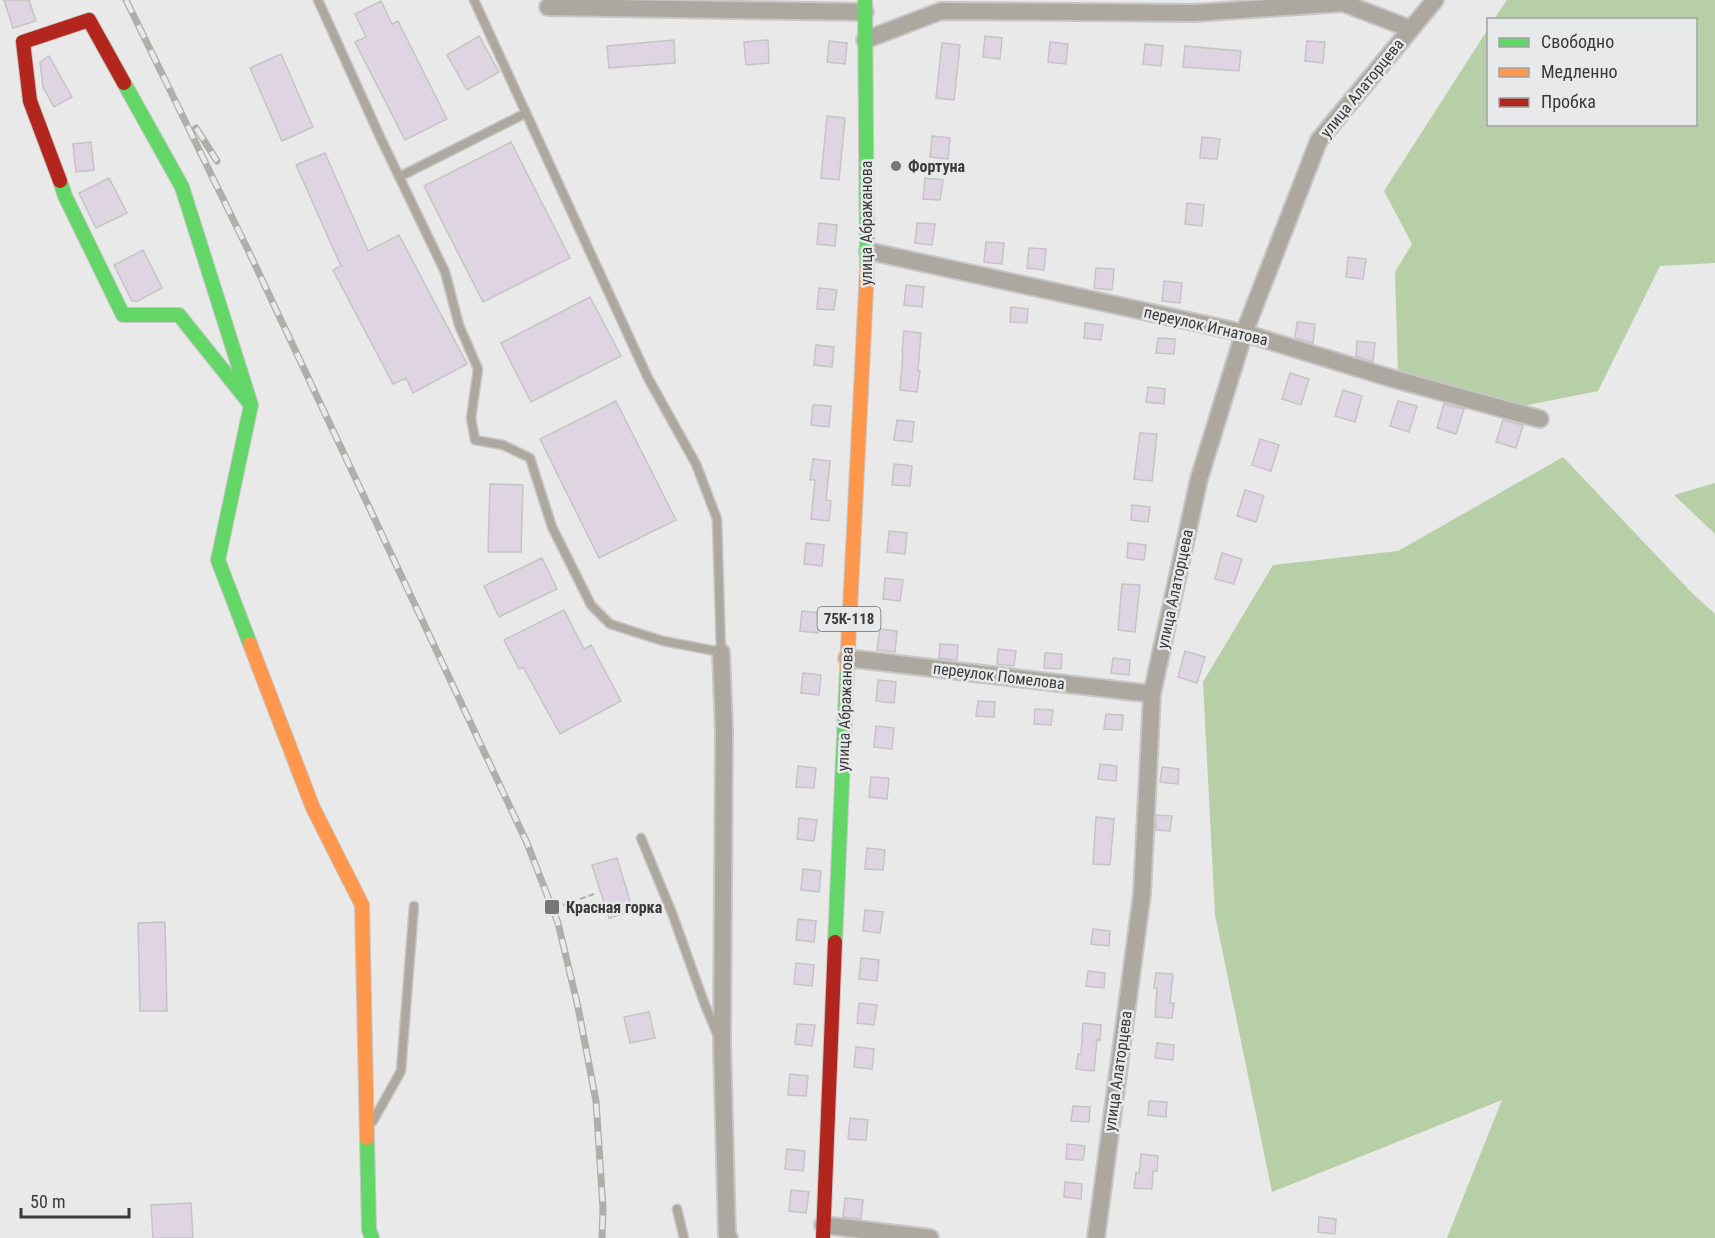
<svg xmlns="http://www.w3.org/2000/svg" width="1715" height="1238" font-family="'Roboto Condensed',sans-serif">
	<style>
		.forest { fill: #b6cfa6 }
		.building { fill: #dfd5e2; stroke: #c4c4c4; stroke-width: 1.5 }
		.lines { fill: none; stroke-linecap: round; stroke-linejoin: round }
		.lane-casing { stroke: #c6c6c6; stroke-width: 11 }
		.street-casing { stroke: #c6c6c6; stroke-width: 20 }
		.fast-casing { stroke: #c6c6c6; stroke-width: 16 }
		.slow-casing { stroke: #c6c6c6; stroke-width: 16 }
		.jam-casing { stroke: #c6c6c6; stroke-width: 16 }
		.path { stroke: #b2afaa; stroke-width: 2; stroke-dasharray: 6 3; stroke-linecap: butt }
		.lane { stroke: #ada89f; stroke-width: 8 }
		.street { stroke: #ada89f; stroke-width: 16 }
		.fast { stroke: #63d668; stroke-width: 14 }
		.slow { stroke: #ff974d; stroke-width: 14 }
		.jam { stroke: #b3261e; stroke-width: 14 }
		.rail-casing { stroke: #b0aeab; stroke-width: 7 }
		.rail { stroke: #e8e9ea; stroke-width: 4.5; stroke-dasharray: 14; stroke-linecap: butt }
		.poi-dot { fill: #777778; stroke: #e8e9ea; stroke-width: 2 }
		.labels { text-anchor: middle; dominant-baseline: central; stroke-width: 5; stroke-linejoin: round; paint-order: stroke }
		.shield { fill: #e8e9ea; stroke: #6e6e70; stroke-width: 1.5 }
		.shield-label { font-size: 15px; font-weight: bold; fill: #3a3a3b }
		.street-label { font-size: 16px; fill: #3a3a3b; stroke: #e8e9ea }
		.poi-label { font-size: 16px; font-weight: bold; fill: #3a3a3b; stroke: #e8e9ea; text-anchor: start }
	</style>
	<rect width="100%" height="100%" fill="#e9e9e9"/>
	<path class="forest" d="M1507,0H1715V263L1660,266L1598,391L1498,411L1398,374L1395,272L1412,244L1384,191L1488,29V124H1696V20L1494,19Z
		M1563,457L1692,593L1715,614V1238H1447L1502,1100L1272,1192L1215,915L1203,682L1273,565L1398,551Z
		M1715,483V534L1674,495Z"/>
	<path class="building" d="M4,0H29L36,21L13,28Z
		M381,1L392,24L398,21L447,119L405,140L355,42L366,37L355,14Z
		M479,36L499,72L467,90L447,55Z
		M985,36L1002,38L1000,59L983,57Z
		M674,40L675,63L609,68L607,46Z
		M768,40L769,63L746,65L744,42Z
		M829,41L847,43L845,64L827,62Z
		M1307,41L1325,42L1323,63L1305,61Z
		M1050,42L1068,44L1066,64L1048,62Z
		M942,43L960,45L954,100L936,98Z
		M1145,44L1163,46L1161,66L1143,64Z
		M1185,46L1241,51L1239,71L1183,67Z
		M281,54L313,127L282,141L250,68Z
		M49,56L72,97L54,107L43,87L40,62Z
		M827,116L845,118L839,180L821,178Z
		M932,136L950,138L948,159L930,157Z
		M1202,137L1220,139L1217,159L1200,158Z
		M91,142L94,170L76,172L73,144Z
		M511,142L570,258L483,302L424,186Z
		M325,153L368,251L399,235L467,364L413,393L406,378L393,384L333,270L341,266L296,165Z
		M109,178L127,213L96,228L79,193Z
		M925,178L943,180L940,200L923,199Z
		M1187,203L1204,205L1202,226L1185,224Z
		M819,223L837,225L835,246L817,244Z
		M917,223L935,224L932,245L915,243Z
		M986,242L1004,243L1002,264L984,262Z
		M1029,248L1046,249L1044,270L1027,268Z
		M143,250L162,288L138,301H132L114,265Z
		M1348,257L1366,259L1363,279L1346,277Z
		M1096,268L1114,269L1112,290L1094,288Z
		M1164,281L1182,283L1180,303L1162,301Z
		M906,285L924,287L922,307L904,305Z
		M819,288L837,290L834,310L817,309Z
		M590,297L621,356L531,402L501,343Z
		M1011,307L1028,309L1027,323L1010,322Z
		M1297,322L1315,324L1313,343L1295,338Z
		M1085,323L1103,325L1101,340L1084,338Z
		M904,331L921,333L918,371H920L917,392L900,390L903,352H902Z
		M1158,338L1175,339L1174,354L1156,353Z
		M1357,341L1375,343L1373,362L1356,356Z
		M816,345L834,347L832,367L814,365Z
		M1290,373L1309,379L1301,405L1282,399Z
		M1148,387L1165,389L1164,404L1146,402Z
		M1343,390L1362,396L1355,422L1335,416Z
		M616,401L676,520L599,558L540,439Z
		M1398,401L1417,406L1409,432L1390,426Z
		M1444,404L1464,409L1456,434L1437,428Z
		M813,405L831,406L829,427L811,425Z
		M897,420L914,422L912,442L894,440Z
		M1503,420L1523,425L1516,448L1496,442Z
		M1140,433L1157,434L1152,481L1134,479Z
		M1260,439L1279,445L1271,471L1252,465Z
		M813,459L830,461L826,500L831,501L829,521L811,519L815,480H810Z
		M894,464L912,466L910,486L892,485Z
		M490,484L523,485L521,552H488Z
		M1245,490L1264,496L1256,522L1237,516Z
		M1132,505L1150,507L1148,522L1131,520Z
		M889,531L907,533L905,554L887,552Z
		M806,543L824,545L822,566L804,564Z
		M1128,543L1146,545L1144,560L1127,558Z
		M1222,553L1242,559L1234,584L1215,579Z
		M542,558L557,589L499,617L484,586Z
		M885,578L903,580L900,601L883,599Z
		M1122,584L1140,585L1135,632L1118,630Z
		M564,610L584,649L591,645L621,701L560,734L523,667L519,669L504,640Z
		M802,611L820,613L818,633L800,631Z
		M880,629L897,631L895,652L877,650Z
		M940,644L958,645L957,660L939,658Z
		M998,649L1016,651L1014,666L997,664Z
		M1185,651L1205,657L1197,683L1178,677Z
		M1045,653L1062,654L1061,669L1044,668Z
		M1113,658L1130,660L1129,675L1111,673Z
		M803,673L821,675L819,695L801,693Z
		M878,680L896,682L894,703L876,701Z
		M978,701L995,702L994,717L976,716Z
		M1035,709L1053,710L1051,725L1034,724Z
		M1106,714L1123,715L1122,730L1104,729Z
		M876,726L894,728L892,749L874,747Z
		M1100,764L1117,766L1116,781L1098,779Z
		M798,766L816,768L814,788L796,787Z
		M1162,767L1179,769L1178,784L1160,782Z
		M871,777L889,778L887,799L869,797Z
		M1156,815L1172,816L1170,831L1156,830Z
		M1096,817L1114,819L1110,865L1093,864Z
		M799,818L817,820L814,841L797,839Z
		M867,848L885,850L883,870L865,869Z
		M617,858L633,911L609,918L592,865Z
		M803,869L821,871L819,892L801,890Z
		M865,910L883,912L880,933L863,931Z
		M798,919L816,921L814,942L796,940Z
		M165,922L167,1011H140L138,923Z
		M1093,929L1110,931L1109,946L1091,944Z
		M861,958L879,960L877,981L859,979Z
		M796,963L814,965L812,986L794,984Z
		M1088,971L1105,973L1104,988L1086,986Z
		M1156,973L1173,974L1170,1003H1174L1172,1018L1155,1017L1157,988H1154Z
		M859,1003L877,1005L874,1025L857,1023Z
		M649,1012L655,1038L630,1043L624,1017Z
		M1083,1023L1101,1025L1100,1040L1097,1039L1094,1071L1076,1069L1078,1054H1081Z
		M797,1024L815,1025L812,1046L795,1044Z
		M1157,1043L1174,1045L1173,1060L1155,1058Z
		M856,1047L874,1049L872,1069L854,1067Z
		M790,1074L808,1076L806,1096L788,1095Z
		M1149,1101L1167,1102L1166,1117L1148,1115Z
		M1073,1106L1090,1107L1089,1122L1071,1121Z
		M850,1118L868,1120L866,1140L848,1139Z
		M1067,1144L1085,1146L1083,1160L1066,1159Z
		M787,1149L805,1151L803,1171L785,1169Z
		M1141,1154L1158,1156L1157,1171H1153L1152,1189L1134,1188L1136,1173H1139Z
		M1065,1182L1082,1184L1081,1199L1064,1197Z
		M791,1190L809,1192L806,1213L789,1211Z
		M845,1198L863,1200L861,1219L843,1217Z
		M191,1203L193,1238H153L151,1205Z
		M1319,1217L1336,1219L1335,1234L1318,1232Z"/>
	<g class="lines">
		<g class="lane-casing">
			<path id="lane" d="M318,0L381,139L445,272L459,325L478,369L471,418L475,440L503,445L530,458L552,527L591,605L610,624L663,641L721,652L717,519L696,464L648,378L474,0
				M399,177L526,113
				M641,838L672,913L705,1005L718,1036
				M373,1121L401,1071L414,906
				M677,1209L684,1238"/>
		</g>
		<g class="street-casing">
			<path id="street" d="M548,7L865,12
				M865,40L941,11L1194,13L1343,3L1411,29
				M868,251L1244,333L1387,377L1540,419
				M721,652L724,731L722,1045L727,1235L729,1238
				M847,658L1152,694
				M823,1225L930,1238
				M1096,1238L1142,894L1152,694L1199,479L1244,333L1319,140L1435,0"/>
		</g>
		<g class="fast-casing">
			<path id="fast" d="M865,0L867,269
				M124,83L182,187L251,405L218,560L250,644
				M60,181L65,196L123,315H179L251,405
				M835,942L847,669
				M367,1138L369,1230L372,1238"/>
		</g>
		<g class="slow-casing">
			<path id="slow" d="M250,644L313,808L362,905L367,1138
				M847,669L867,269"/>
		</g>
		<g class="jam-casing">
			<path id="jam" d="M60,181L30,101L23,42L89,20L124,83
				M823,1238L835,942"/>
		</g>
		<path class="path" d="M563,905L594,894"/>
		<use href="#lane" class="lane"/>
		<use href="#street" class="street"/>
		<use href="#fast" class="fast"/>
		<use href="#slow" class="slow"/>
		<use href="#jam" class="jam"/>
		<g class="rail-casing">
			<path id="rail" d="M126,0L249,252L527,843L558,923L578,1007L596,1101L603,1208L602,1238
				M196,128L217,161"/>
		</g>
		<use href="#rail" class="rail"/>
	</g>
	<g class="poi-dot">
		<circle cx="896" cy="166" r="6"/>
		<rect x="544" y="899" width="16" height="16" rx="3"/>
	</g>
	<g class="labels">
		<rect class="shield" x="817.5" y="607" width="63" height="24" rx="4.5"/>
		<g class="shield-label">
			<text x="849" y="619">75К-118</text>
		</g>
		<g class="street-label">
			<text transform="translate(1362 88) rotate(-51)">улица Алаторцева</text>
			<text transform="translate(866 223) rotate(-90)">улица Абражанова</text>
			<text transform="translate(1206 326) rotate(13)">переулок Игнатова</text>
			<text transform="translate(1175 589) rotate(-78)">улица Алаторцева</text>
			<text transform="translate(999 676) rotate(7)">переулок Помелова</text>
			<text transform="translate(845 709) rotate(-88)">улица Абражанова</text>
			<text transform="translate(1118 1071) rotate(-82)">улица Алаторцева</text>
		</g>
		<g class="poi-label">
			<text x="908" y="166">Фортуна</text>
			<text x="566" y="907">Красная горка</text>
		</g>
	</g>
	<rect x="1487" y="18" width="210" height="108" fill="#e8e9ea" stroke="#a2a3a4" stroke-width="1.5"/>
	<rect x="1499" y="38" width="30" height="9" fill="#63d668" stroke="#a2a3a4" stroke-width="1.5"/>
	<text x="1541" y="48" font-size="18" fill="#3a3a3b">Свободно</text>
	<rect x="1499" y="68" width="30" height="9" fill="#ff974d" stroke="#a2a3a4" stroke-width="1.5"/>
	<text x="1541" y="78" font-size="18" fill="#3a3a3b">Медленно</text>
	<rect x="1499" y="98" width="30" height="9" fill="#b3261e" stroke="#a2a3a4" stroke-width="1.5"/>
	<text x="1541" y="108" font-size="18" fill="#3a3a3b">Пробка</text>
	<path d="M21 1208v9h108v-9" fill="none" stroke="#3a3a3b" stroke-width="3"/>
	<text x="30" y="1208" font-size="18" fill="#3a3a3b" stroke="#e8e9ea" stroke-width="4.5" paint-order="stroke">50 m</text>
</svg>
